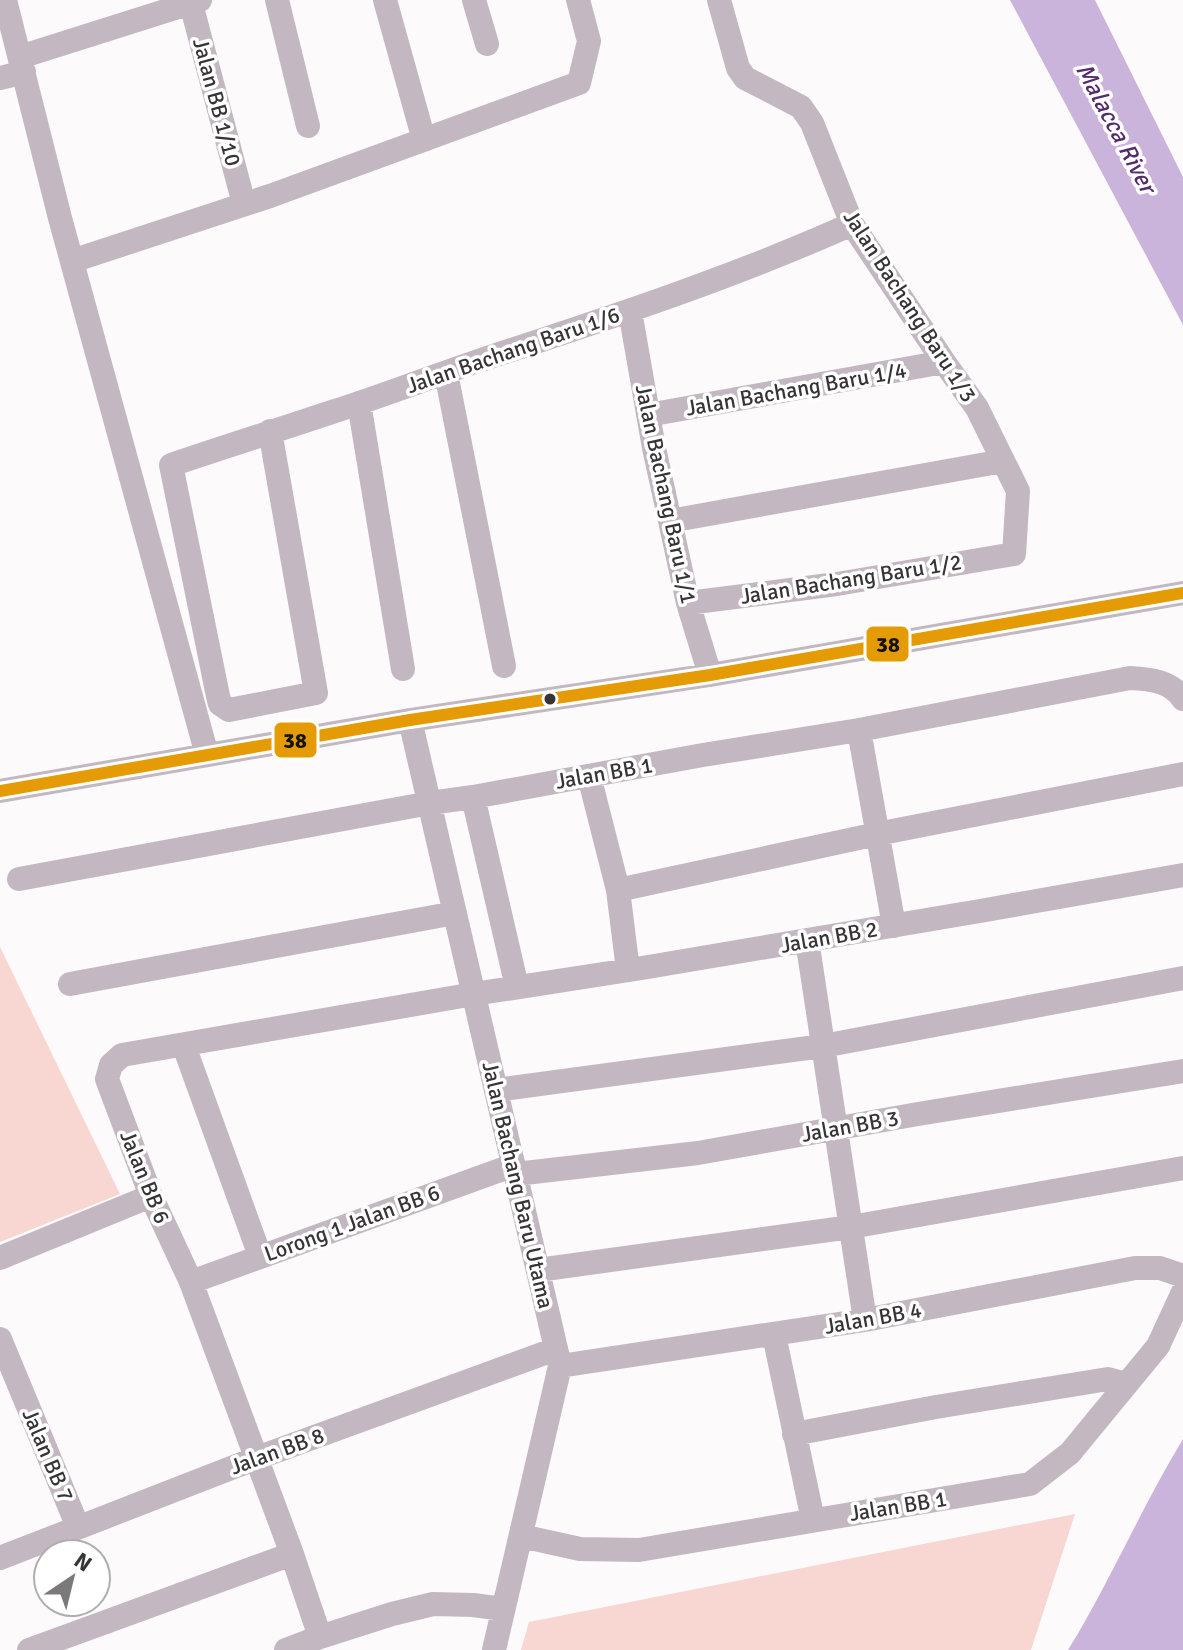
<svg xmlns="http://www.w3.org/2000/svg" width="1183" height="1650" font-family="Signika,sans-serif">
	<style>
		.green { fill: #f8d6d2 }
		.water { fill: #cbb4db }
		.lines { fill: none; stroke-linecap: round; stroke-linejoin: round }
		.minor { stroke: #c3b8c2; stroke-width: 24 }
		.bus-1-casing { stroke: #fff; stroke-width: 18 }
		.bus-1 { stroke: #e49b05; stroke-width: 12 }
		.bus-dot { fill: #363435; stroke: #fff; stroke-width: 3 }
		.labels { text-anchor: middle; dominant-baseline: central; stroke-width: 7; stroke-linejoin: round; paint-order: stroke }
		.street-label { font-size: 22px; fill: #363435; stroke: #fff }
		.water-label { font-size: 24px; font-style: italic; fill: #542c6e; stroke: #fff }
		.line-badge { stroke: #fff; stroke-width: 3 }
		.pale-badge-label { font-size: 22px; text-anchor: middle; font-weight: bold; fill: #111 }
	</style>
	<rect width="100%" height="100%" fill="#fdfafb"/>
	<path class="green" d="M0,947L120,1194L0,1242Z
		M1075,1514L1031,1650H521L529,1622Z"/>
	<path class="water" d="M1010,0H1095L1183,177V325Z
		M1183,1439V1650H1068C1110,1582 1141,1508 1183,1439Z"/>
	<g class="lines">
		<path class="minor" d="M5,0L60,218L207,755
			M190,0L244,204
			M277,0L308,126
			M385,0L424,140
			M474,0L487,44
			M20,57L200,0
			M0,78L24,72
			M72,261L270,196L579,83L589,41L578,0
			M630,311L654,448L688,603L710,675
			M446,373L504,666
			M359,403L403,669
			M648,415L944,362
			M270,431L316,693L229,710L220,704L218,696L171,465C224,447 278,430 332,412C382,396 431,377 481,360C606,319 732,278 852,224
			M670,521L1003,461
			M688,603L837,584L1014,554L1018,491L977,408L944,362L852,224L812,123L801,107L745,78L738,68L719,0
			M410,720L560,1366L494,1650
			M859,730L894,926
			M589,776L618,890L628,970
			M0,791L410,720L710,675L1183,593
			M473,797L517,987
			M19,879L430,803L473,797L703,755L859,730L1130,678C1150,679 1171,681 1183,699
			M618,890L877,834L1183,774
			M807,940L865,1320
			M70,984L455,913
			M184,1046L260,1256
			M496,1090L823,1046L1183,978
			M516,1174L698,1153L918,1114L1183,1071
			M0,1258L151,1196
			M538,1270L851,1227L1183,1168
			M191,1282L514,1165
			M774,1335L813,1520
			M0,1339L78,1527
			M560,1366L865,1320L1135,1268H1160L1183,1276
			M794,1434L936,1407L1108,1379L1126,1384
			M521,1536L580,1549L639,1550L1030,1484L1070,1453L1158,1346L1183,1292
			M0,1558L257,1458L556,1349
			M320,1637L292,1554L191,1282L151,1196L107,1079L111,1065L122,1055L474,994L642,968L980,911L1183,875
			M29,1650L292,1554
			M286,1650L320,1637L392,1614L433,1604L473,1605L503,1609"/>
		<g class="bus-1-casing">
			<path id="bus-1" d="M0,791L410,720L710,675L1183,593"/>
		</g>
		<use href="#bus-1" class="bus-1"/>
	</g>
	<circle class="bus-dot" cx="550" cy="699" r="7"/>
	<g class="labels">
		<g class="street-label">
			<text transform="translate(217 102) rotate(75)">Jalan BB 1/10</text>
			<text transform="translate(910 306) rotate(57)">Jalan Bachang Baru 1/3</text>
			<text transform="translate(513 350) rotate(-19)">Jalan Bachang Baru 1/6</text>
			<text transform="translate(796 389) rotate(-10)">Jalan Bachang Baru 1/4</text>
			<text transform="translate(666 494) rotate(78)">Jalan Bachang Baru 1/1</text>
			<text transform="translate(851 579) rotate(-9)">Jalan Bachang Baru 1/2</text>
			<text transform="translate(604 773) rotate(-10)">Jalan BB 1</text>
			<text transform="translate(829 937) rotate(-10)">Jalan BB 2</text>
			<text transform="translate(850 1126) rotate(-10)">Jalan BB 3</text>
			<text transform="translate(145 1177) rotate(68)">Jalan BB 6</text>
			<text transform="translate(518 1185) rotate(77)">Jalan Bachang Baru Utama</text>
			<text transform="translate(352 1223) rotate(-20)">Lorong 1 Jalan BB 6</text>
			<text transform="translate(873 1318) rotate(-10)">Jalan BB 4</text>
			<text transform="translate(277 1451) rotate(-20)">Jalan BB 8</text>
			<text transform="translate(48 1455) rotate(67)">Jalan BB 7</text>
			<text transform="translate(898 1506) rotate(-9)">Jalan BB 1</text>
		</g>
		<g class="water-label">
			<text transform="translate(1116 128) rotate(62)">Malacca River</text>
		</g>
	</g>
	<g class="line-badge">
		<rect x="865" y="625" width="45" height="38" rx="8" fill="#e49b05"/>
		<rect x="273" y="721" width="45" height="38" rx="8" fill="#e49b05"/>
	</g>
	<g class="pale-badge-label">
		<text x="888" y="652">38</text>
		<text x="295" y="748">38</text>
	</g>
	<g transform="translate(72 1578) rotate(35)"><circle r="38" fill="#ffffff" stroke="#afaeae" stroke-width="2"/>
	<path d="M0-6L14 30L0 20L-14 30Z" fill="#7c797a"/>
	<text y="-12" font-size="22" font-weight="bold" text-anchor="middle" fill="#363435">N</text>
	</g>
</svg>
